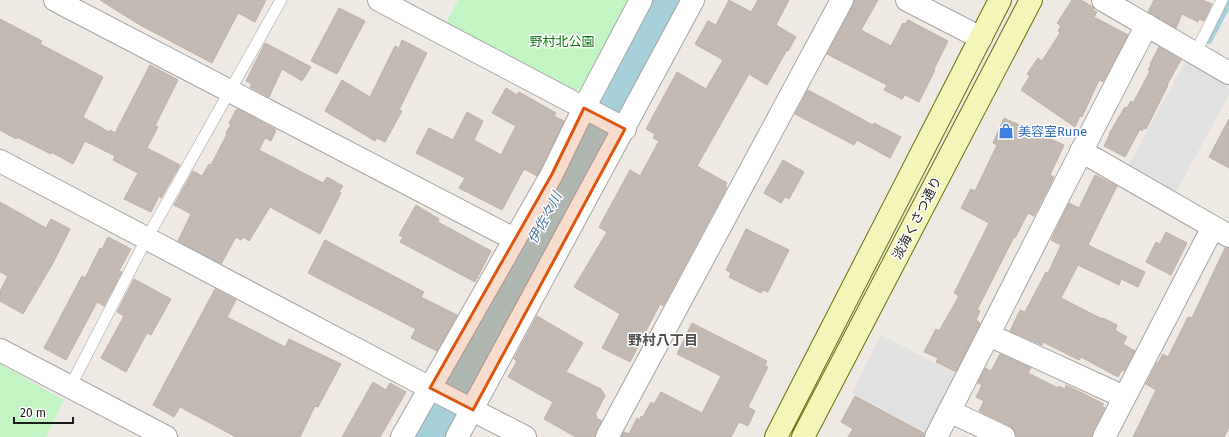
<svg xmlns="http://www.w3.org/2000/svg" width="1229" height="437" font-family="'Fira Sans','Noto Sans JP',sans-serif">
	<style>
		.park { fill: #c1f6c4 }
		.parking { fill: #e1e1e1 }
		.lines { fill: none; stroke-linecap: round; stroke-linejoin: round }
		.stream { stroke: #a5cfd9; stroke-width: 6 }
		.river { stroke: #a5cfd9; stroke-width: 36 }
		.building { fill: #c2b9b3; stroke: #beb0a6 }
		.lane-casing { stroke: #a4a4a4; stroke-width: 12 }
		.street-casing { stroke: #a4a4a4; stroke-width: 24 }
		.secondary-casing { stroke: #656e0a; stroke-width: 24 }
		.lane { stroke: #fff; stroke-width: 11 }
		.street { stroke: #fff; stroke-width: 22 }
		.secondary { stroke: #f4f6b9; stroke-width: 22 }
		.marked { fill: #de560d; fill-opacity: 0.2; stroke: #de560d; stroke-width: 3; stroke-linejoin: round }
		.labels { text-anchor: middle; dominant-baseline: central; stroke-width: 3; stroke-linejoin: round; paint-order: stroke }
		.park-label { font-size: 13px; fill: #117516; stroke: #fff }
		.shop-label { font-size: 13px; fill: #366cbe; stroke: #fff; text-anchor: start }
		.street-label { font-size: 13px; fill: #1d1d1d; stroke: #fff }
		.water-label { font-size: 14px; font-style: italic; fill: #4b78a0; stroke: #fff }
		.neighbourhood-label { font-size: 14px; font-weight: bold; fill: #505050; stroke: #fff }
	</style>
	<rect width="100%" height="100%" fill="#eeeae3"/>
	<path class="park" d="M458,0H632L583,89L570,92L445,25Z
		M0,364L64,400L46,437H0Z"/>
	<path class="parking" d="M1186,60L1229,84V95L1176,192L1128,166Z
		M881,335L957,374L927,433L852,393Z"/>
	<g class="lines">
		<path class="stream" d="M1209,41L1229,3"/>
		<path class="river" d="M427,437L607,102L666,0"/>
	</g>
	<path class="building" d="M100,0H266L255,22L238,13L212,63L140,25Z
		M729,0L751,12L758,0H789L776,25L796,37L788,51L787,50L767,85L749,74L697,166L727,183L725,186L727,187L663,306L660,304L630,362L602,348L620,314L574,287L607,232L599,227L630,170L640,176L659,141L653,138L655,134L646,129L677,72L706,89L723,60L695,44L708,21L716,25Z
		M854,0H878L861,30L891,46L903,23L905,24L908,20L948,41L934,69L935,70L919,102L905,95L902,99L884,90L887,85L827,54L853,6Z
		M1072,0H1081L1093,7L1094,8L1093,10L1097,12L1094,17L1128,35L1103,82L1099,80L1082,117L1080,116L1075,127L1021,90L1030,76L1027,74L1038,58L1042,61L1060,33L1058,31L1061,26L1057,23Z
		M1154,0H1202L1212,4L1204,21L1199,19L1198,22L1182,14L1176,28L1148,12Z
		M339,8L365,21L337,74L311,61Z
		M0,19L42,41L40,44L103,77L83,117L109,132L110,130L115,133L150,65L178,80L155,126L158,127L147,148L180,165L161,198L159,196L151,212L124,199L138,173L113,160L115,156L85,141L73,164L51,152V154L17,137L16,139L0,130Z
		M402,40L427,53L399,110L402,111L385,142L377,138L375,141L325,111L342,80L370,97L395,46L399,48Z
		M265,43L311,67L302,81L282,69L269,97L250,87L252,84L246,81Z
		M1159,47L1181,60L1167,85H1168L1146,129L1143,128L1142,131L1140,129L1125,157L1104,146L1110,134H1109L1125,107L1127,108L1131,101L1133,103L1150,71L1148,70L1151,65L1150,64Z
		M506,88L517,95L519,92L556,113L554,116L564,121L537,176L524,169L502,210L459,188L465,178L416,153L429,128L453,140L467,112L483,121L474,140L501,155L516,126L492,113Z
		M808,90L873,125L874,123L901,137L890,158L857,140L854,145L795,114Z
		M238,109L276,130L271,141L265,138L259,150L323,183L327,177L343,186L339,192L341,193L320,234L270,207L249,241L243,237L241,240L236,237L221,264L178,241L191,214L174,205L193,171L202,176L209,164L211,165L227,134L226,133L231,124L229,123L236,110Z
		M1004,118L1064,145L1050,175L1054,177L1034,216L1028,213L1015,238L1014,237L977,310L980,311L976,320L980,323L956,372L936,362L938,358L924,352L936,329L939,331L959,296L954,293L989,223L961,208L971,189L975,191L997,145L993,143Z
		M1229,119V168L1209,157Z
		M783,160L804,172L789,199L785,197L781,203L764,193Z
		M1095,175L1117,186L1088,245L1145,272L1138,287L1121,279L1119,285L1078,265L1061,298L1102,319L1103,318L1117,325L1115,330L1127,337L1123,344L1135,351L1124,371L1122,370L1118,377L1081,357L1079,360L1043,342L1042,345L1010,331L1020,310L1025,312L1046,272L1048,273L1061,245L1051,240L1069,203L1079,208Z
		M0,202L46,228L51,219L70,229L53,263L23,314L0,301V291L8,276L0,272Z
		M416,205L439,219L438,222L491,251L475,282L400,242L403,237L399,235Z
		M746,229L789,250L768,292L763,290L761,293L729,277L731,273L726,270Z
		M1166,232L1187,243L1171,275L1146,262L1156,242L1160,244Z
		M108,237L131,249L119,271L122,272L104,306L97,302L66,360L44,348L82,276L85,278L100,248L102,249Z
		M325,240L424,292L421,297L457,315L437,351L411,338L416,329L308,273Z
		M1225,248H1229V427L1224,437H1133L1156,390L1146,384L1157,363H1158L1163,354L1168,357L1188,317L1192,318Z
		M134,279L171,299L151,335L147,333L126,372L101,358L124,316L117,312Z
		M215,289L236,300L227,317L285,347L289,339L341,364L318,407L315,406L300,437H236L180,407L174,417L153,405Z
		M537,316L583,343L566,372L601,389L605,396L595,415L597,416L596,418L602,421L596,431L595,437H576L544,419L553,402L508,377L517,361L514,359Z
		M692,323L767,361L765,365L768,367L748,407L755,411L748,426L739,422L731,437H621L624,432L629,434L637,418L640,420L641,416L643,417L651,402L654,404L661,392L702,413L721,376L677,354Z
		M1000,354L1031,368L1028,373L1058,388L1059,386L1065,389L1066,385L1104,404L1102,406L1105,408L1093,431L1092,437H1016L1014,430L1010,426L979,411L984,401L976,397L982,385L978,383L985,368L991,371Z
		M373,382L386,390L390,383L406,392L380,437H342Z
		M855,396L924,433V437H848L853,429L841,422Z"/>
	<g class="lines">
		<g class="lane-casing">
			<path id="lane" d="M1195,54L1222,0
				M70,387L147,238L281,0"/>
		</g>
		<g class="street-casing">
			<path id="street" d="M55,0L514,239
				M379,0L584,108L591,111L625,129
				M907,0L981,38
				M1103,0L1229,73
				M1081,151L1229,236
				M0,161L430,388L525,437
				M989,335L1124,397
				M0,350L166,437
				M949,411L1004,437
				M402,437L552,174L584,108L641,0
				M457,437L693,0
				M607,437L842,0
				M936,437C1007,300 1075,161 1147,25
				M1104,437L1213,227"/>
		</g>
		<g class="secondary-casing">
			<path id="secondary" d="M776,437L1000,0
				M803,437L1031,0"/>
		</g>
		<use href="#lane" class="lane"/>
		<use href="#street" class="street"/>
		<use href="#secondary" class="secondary"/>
	</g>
	<path class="marked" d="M584,108L625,129L473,410L430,388L552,174Z"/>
	<defs>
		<g id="shop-bare" transform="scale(1.2)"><path d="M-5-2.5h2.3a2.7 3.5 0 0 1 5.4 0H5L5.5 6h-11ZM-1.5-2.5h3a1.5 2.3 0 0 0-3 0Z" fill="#3f7fe0" stroke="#fff" stroke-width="2.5" paint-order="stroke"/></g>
	</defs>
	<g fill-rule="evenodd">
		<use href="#shop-bare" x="1006" y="131"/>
	</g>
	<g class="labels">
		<g class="park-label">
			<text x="562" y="41">野村北公園</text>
		</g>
		<g class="shop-label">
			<text x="1018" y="131">美容室Rune</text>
		</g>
		<g class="street-label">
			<text transform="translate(917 218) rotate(-63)">淡海くさつ通り</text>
		</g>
		<g class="water-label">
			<text transform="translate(545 218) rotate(-62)">伊佐々川</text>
		</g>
		<g class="neighbourhood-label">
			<text x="663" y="340">野村八丁目</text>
		</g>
	</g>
	<path d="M14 417v6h59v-6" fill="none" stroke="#1d1d1d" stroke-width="2"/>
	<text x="20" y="417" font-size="12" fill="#1d1d1d" stroke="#ffffff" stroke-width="3" paint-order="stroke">20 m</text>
</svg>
